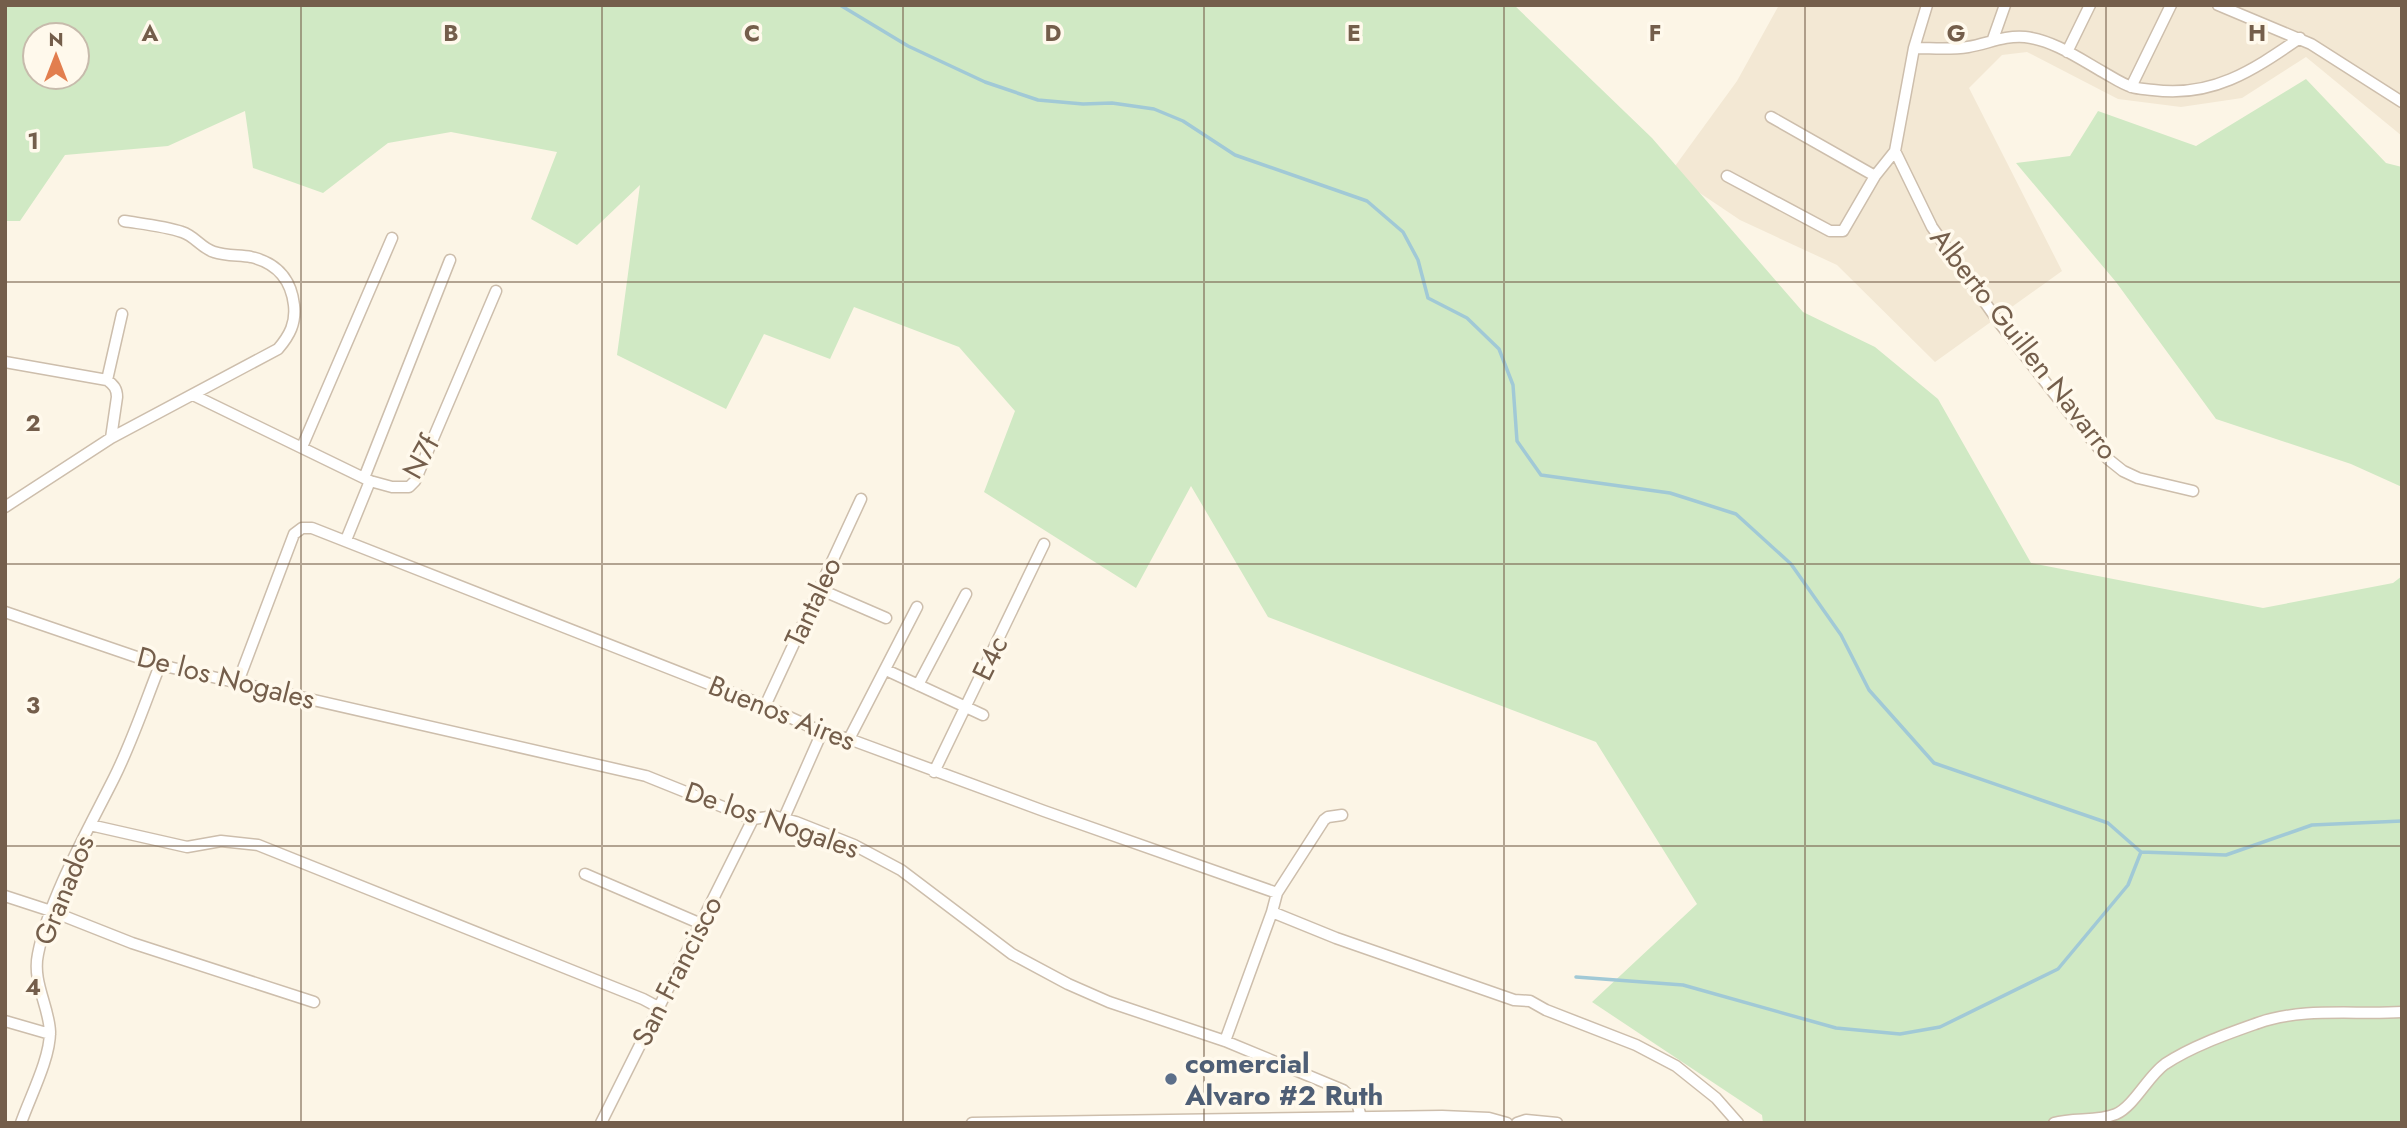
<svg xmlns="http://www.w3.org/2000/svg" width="2407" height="1128" font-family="Jost,sans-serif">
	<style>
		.residential { fill: #f3e8d4 }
		.green { fill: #d0e9c4; fill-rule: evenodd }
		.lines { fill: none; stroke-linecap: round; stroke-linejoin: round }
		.stream { stroke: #a1c9d6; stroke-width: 3.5 }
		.street-casing { stroke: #cdbeac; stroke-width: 13 }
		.street { stroke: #fff; stroke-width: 10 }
		.grid { fill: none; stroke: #745e4b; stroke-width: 2; stroke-opacity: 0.55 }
		.service-dot { fill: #5c6f8a; stroke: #fff9ec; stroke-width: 2.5 }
		.labels { text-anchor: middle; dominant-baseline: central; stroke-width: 7; stroke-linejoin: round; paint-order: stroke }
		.street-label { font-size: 28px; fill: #745e4b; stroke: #fff9ec }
		.service-label { font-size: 28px; font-weight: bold; fill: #4e5e75; stroke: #fff9ec; text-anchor: start }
		.grid-label { font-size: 23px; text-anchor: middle; font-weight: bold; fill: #745e4b; stroke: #fff9ec; stroke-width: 7; stroke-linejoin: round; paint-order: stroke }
	</style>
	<rect width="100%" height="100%" fill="#fcf5e6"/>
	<path class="residential" d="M1779,5H2402V136L2306,57L2242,98L2181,107L2118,99L2027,52L2002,55L1969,88L2062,271L1935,362L1837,265L1740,220L1670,173L1737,81Z"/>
	<path class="green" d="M5,5H1514L1652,138L1803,312L1875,347L1938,399L2031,563L2263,608L2393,583L2402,576V1123H1763L1762,1115L1592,1002L1697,904L1596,742L1268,617L1191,486L1136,588L984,492L1015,411L959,347L854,307L830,359L764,334L726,409L617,355L640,185L577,245L531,219L557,152L451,132L388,143L323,193L253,168L245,111L168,146L65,155L20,221H5ZM35,35H77V77H35Z
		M2306,79L2386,163L2402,167V487L2351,464L2216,419L2116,282L2016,163L2070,156L2098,111L2196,146Z"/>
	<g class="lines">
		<path class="stream" d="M840,5L908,46L985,82L1038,100L1083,104L1112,103L1154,109L1183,121L1235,155L1367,201L1403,232L1418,260L1428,298L1467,318L1499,349L1513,385L1517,441L1541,475L1670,493L1736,514L1791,564L1841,635L1869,690L1934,763L2108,823L2141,852L2226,855L2312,825L2402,821
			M1576,977L1683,985L1836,1028L1900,1034L1940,1027L2058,969L2128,885L2141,852"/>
		<g class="street-casing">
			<path id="street" d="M2218,5L2311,44L2402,102
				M1993,39L2005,5
				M1914,48C1932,48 1950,50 1968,47C1987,44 2005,35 2025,37C2053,40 2080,59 2103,72C2112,77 2122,84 2132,87C2138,89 2146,89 2153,90C2213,98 2253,70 2300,38
				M2067,52L2090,5
				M2131,87L2171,5
				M1771,117L1875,176
				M1895,151L1932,227L1998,321L2074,419L2108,459L2123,471L2138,478L2193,491
				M1727,176L1830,231H1843L1875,176L1895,151L1914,48L1927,5
				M5,362L107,380C114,385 117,389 117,397L111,438
				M107,380L122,314
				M193,395L370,481L392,487H409L415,481L496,291
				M302,447L392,238
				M364,478L450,260
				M5,507L111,438L278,349C290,335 296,323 294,305C291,279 277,263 251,257C239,255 226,256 214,252C201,248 195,236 182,232C164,226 143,224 124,221
				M346,540L370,481
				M819,589L886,618
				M5,612L160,665L646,776L753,819L774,816L796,822L854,845L901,870L1012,954L1068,984L1109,1002L1225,1041L1343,1090L1357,1103L1361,1117
				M886,670L983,715
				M238,682L294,534L302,528H312L765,706L822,732L849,739L1044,811L1277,893L1272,912L1225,1041
				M918,685L966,594
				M765,706L861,499
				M849,739L917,607
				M934,772L1044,544
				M784,818L822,732
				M90,825L187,847L221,841L258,845L643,999L658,1007
				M585,874L699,923
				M1277,893L1324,820L1328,817L1342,815
				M5,896L51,911L132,943L314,1002
				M1272,912L1336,938L1514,1000L1530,1001L1546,1010L1636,1045L1676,1066L1716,1098L1738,1123
				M5,1021L50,1034
				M21,1123C30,1097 50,1059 50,1032C49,1006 32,982 38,954C49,898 88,830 114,778C132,742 145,703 160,665
				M601,1123L753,819
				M972,1123L1442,1116L1489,1118L1507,1123
				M1517,1123L1526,1120L1557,1123
				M2054,1123C2074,1117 2097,1122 2116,1114C2134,1106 2148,1076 2165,1064C2192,1046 2227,1034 2258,1023C2303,1007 2355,1015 2402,1012"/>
		</g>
		<use href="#street" class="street"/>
	</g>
	<path class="grid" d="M301,5V1123M602,5V1123M903,5V1123M1204,5V1123M1504,5V1123M1805,5V1123M2106,5V1123M5,282H2402M5,564H2402M5,846H2402"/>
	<circle class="service-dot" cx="1171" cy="1079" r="7"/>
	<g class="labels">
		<g class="street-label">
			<text transform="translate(2024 344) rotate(52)">Alberto Guillen Navarro</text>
			<text transform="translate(421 457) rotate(-61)">N7f</text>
			<text transform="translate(813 602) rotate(-65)">Tantaleo</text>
			<text transform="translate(990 658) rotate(-64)">E4c</text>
			<text transform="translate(226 678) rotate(14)">De los Nogales</text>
			<text transform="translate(782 713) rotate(22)">Buenos Aires</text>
			<text transform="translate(772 820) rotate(19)">De los Nogales</text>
			<text transform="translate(64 890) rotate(-68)">Granados</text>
			<text transform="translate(677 971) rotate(-63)">San Francisco</text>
		</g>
		<g class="service-label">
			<text x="1185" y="1063">comercial<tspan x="1185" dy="32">Alvaro #2 Ruth</tspan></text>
		</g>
	</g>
	<g class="grid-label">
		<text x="150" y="41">A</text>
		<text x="451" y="41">B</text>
		<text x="752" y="41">C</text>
		<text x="1053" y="41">D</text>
		<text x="1354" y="41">E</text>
		<text x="1655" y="41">F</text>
		<text x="1956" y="41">G</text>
		<text x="2257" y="41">H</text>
		<text x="33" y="149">1</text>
		<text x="33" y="431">2</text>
		<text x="33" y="713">3</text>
		<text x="33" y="995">4</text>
	</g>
	<rect width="2407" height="1128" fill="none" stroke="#745e4b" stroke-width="14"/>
	<g transform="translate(56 56)"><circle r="33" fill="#fff9ec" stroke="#c7bbac" stroke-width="2"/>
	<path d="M0-5L12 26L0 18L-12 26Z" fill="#e27e4e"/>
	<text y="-10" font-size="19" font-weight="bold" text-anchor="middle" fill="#745e4b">N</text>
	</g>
</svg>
